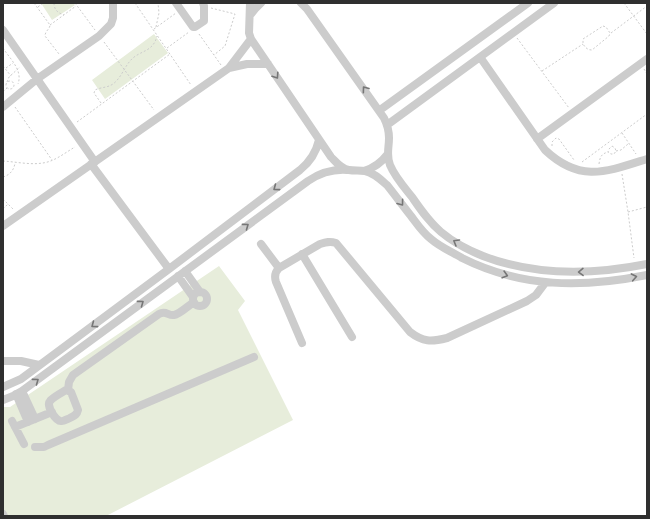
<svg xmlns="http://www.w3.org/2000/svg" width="650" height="519" font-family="'Source Sans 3',sans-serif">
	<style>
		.green { fill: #e7eddb }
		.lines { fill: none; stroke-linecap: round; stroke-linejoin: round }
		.path { stroke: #ccc; stroke-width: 1; stroke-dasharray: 2 2; stroke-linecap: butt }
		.minor { stroke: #ccc; stroke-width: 8 }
		.oneway { stroke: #767676 }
	</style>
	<rect width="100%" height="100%" fill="#fff"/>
	<path class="green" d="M41,3H73L75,5L52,20Z
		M154,34L168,53L105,99L92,80Z
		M219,266L245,301L238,310L293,420L106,516H3V407H10Z"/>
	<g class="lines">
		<path class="path" d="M34,3L50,25C50,29 45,31 45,36L59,54
			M54,3C54,10 58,13 64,15
			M75,3L95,30
			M135,3L191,85
			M624,3L647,34
			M38,7L43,3
			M211,8L235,14L225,46L214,55
			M50,25L76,6
			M603,26L606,27L610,33L609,36L592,50C587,50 585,47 583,44V39Z
			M156,27L159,13L158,3
			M154,29L176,13
			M611,33L647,6
			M199,34L221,65
			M517,38L569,108
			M104,42L154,110
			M3,48C10,59 23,70 18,84
			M167,48L189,32
			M3,66L11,76
			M6,68L13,63
			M644,69L647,74
			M542,71L583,44
			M6 85a4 4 0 1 1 8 0a4 4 0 1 1-8 0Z
			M7,82L9,77L20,67
			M3,92L7,88
			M101,103L94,93L95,90C101,87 107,88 113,84C121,78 124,68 130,61C139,50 153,53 157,36
			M15,107L52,160
			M77,122L170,54
			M622,133L636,154
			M552,146V142L556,138L559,139L574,160
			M612,146L615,148L616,151L614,154H611L608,152L609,149Z
			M616,151L621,150L628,144
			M3,161C19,162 38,167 53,160C60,157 68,151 75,147
			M582,162L647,114
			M599,164C600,157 601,154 608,152
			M622,174L628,212L634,258
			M3,177C10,175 14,170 15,163
			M3,199L13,209
			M3,209L8,204
			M628,212L647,207"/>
		<path class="minor" d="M176,3L193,27H195L204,21V6L203,3
			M250,3L249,33L251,39L331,157C336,162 341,169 349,170C354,171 360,170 365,171C374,173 380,179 387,185C395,195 403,206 411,216C417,224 423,233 431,239C440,247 452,252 462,258C522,288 582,288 647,275
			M301,3L307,9L384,118C387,124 389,131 389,138C389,148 386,155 390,165C395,177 404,187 412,197C421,210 429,222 441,232C453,242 468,250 483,256C535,276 592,275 647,264
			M251,14L255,9L261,3
			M3,30L95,162
			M480,57L545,150C580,183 606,172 647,159
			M229,68L247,64H268
			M3,107L37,79L99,36L111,24L113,18V3
			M380,110L528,3
			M387,125L554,3
			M537,139L647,59
			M91,164L169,269
			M364,171C374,168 381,163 387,155
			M3,226L229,68L251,39
			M261,244L279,268
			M302,254L352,337
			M185,271L200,292
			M178,276L193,297
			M193 299a7 7 0 1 1 14 0a7 7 0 1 1-14 0Z
			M302,343L276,282C274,276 275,272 279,268L320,244C326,242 330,241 336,243L410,332C423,342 431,342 447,338L527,301L536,295L545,283
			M3,361H21L39,365
			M3,387L21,379L169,269L300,170C310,162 316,153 319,140
			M66,390L71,392L78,410C77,415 74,416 70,418C67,419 63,422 61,421C55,421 46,405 50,401C53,397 61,393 66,390Z
			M68,390L69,382L73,375L159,314C166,310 168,316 174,315C180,314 189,305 194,302
			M22,391L35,419
			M16,394L28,422
			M3,400L13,396L22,391L308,181C320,173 332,169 347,170
			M12,421L24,444
			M15,427L52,412
			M35,447H44L48,445L254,357
			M3,514L4,516"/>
	</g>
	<defs><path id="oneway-chevron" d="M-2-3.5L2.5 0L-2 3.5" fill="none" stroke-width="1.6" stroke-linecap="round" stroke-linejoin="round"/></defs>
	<g class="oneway">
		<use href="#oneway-chevron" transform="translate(276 76) rotate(56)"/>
		<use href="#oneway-chevron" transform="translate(365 89) rotate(-126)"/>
		<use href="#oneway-chevron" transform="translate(276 188) rotate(143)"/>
		<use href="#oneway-chevron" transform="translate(401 203) rotate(53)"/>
		<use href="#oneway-chevron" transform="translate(246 226) rotate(-36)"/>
		<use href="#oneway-chevron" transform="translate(456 242) rotate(-150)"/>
		<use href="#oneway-chevron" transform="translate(581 272) rotate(179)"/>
		<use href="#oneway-chevron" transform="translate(505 275) rotate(16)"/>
		<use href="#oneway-chevron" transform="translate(634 277) rotate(-11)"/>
		<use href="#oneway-chevron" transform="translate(141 303) rotate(-36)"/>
		<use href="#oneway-chevron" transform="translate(94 325) rotate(143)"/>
		<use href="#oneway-chevron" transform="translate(36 381) rotate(-36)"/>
	</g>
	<rect width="650" height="519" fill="none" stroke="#2f2f2f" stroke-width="8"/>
</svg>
